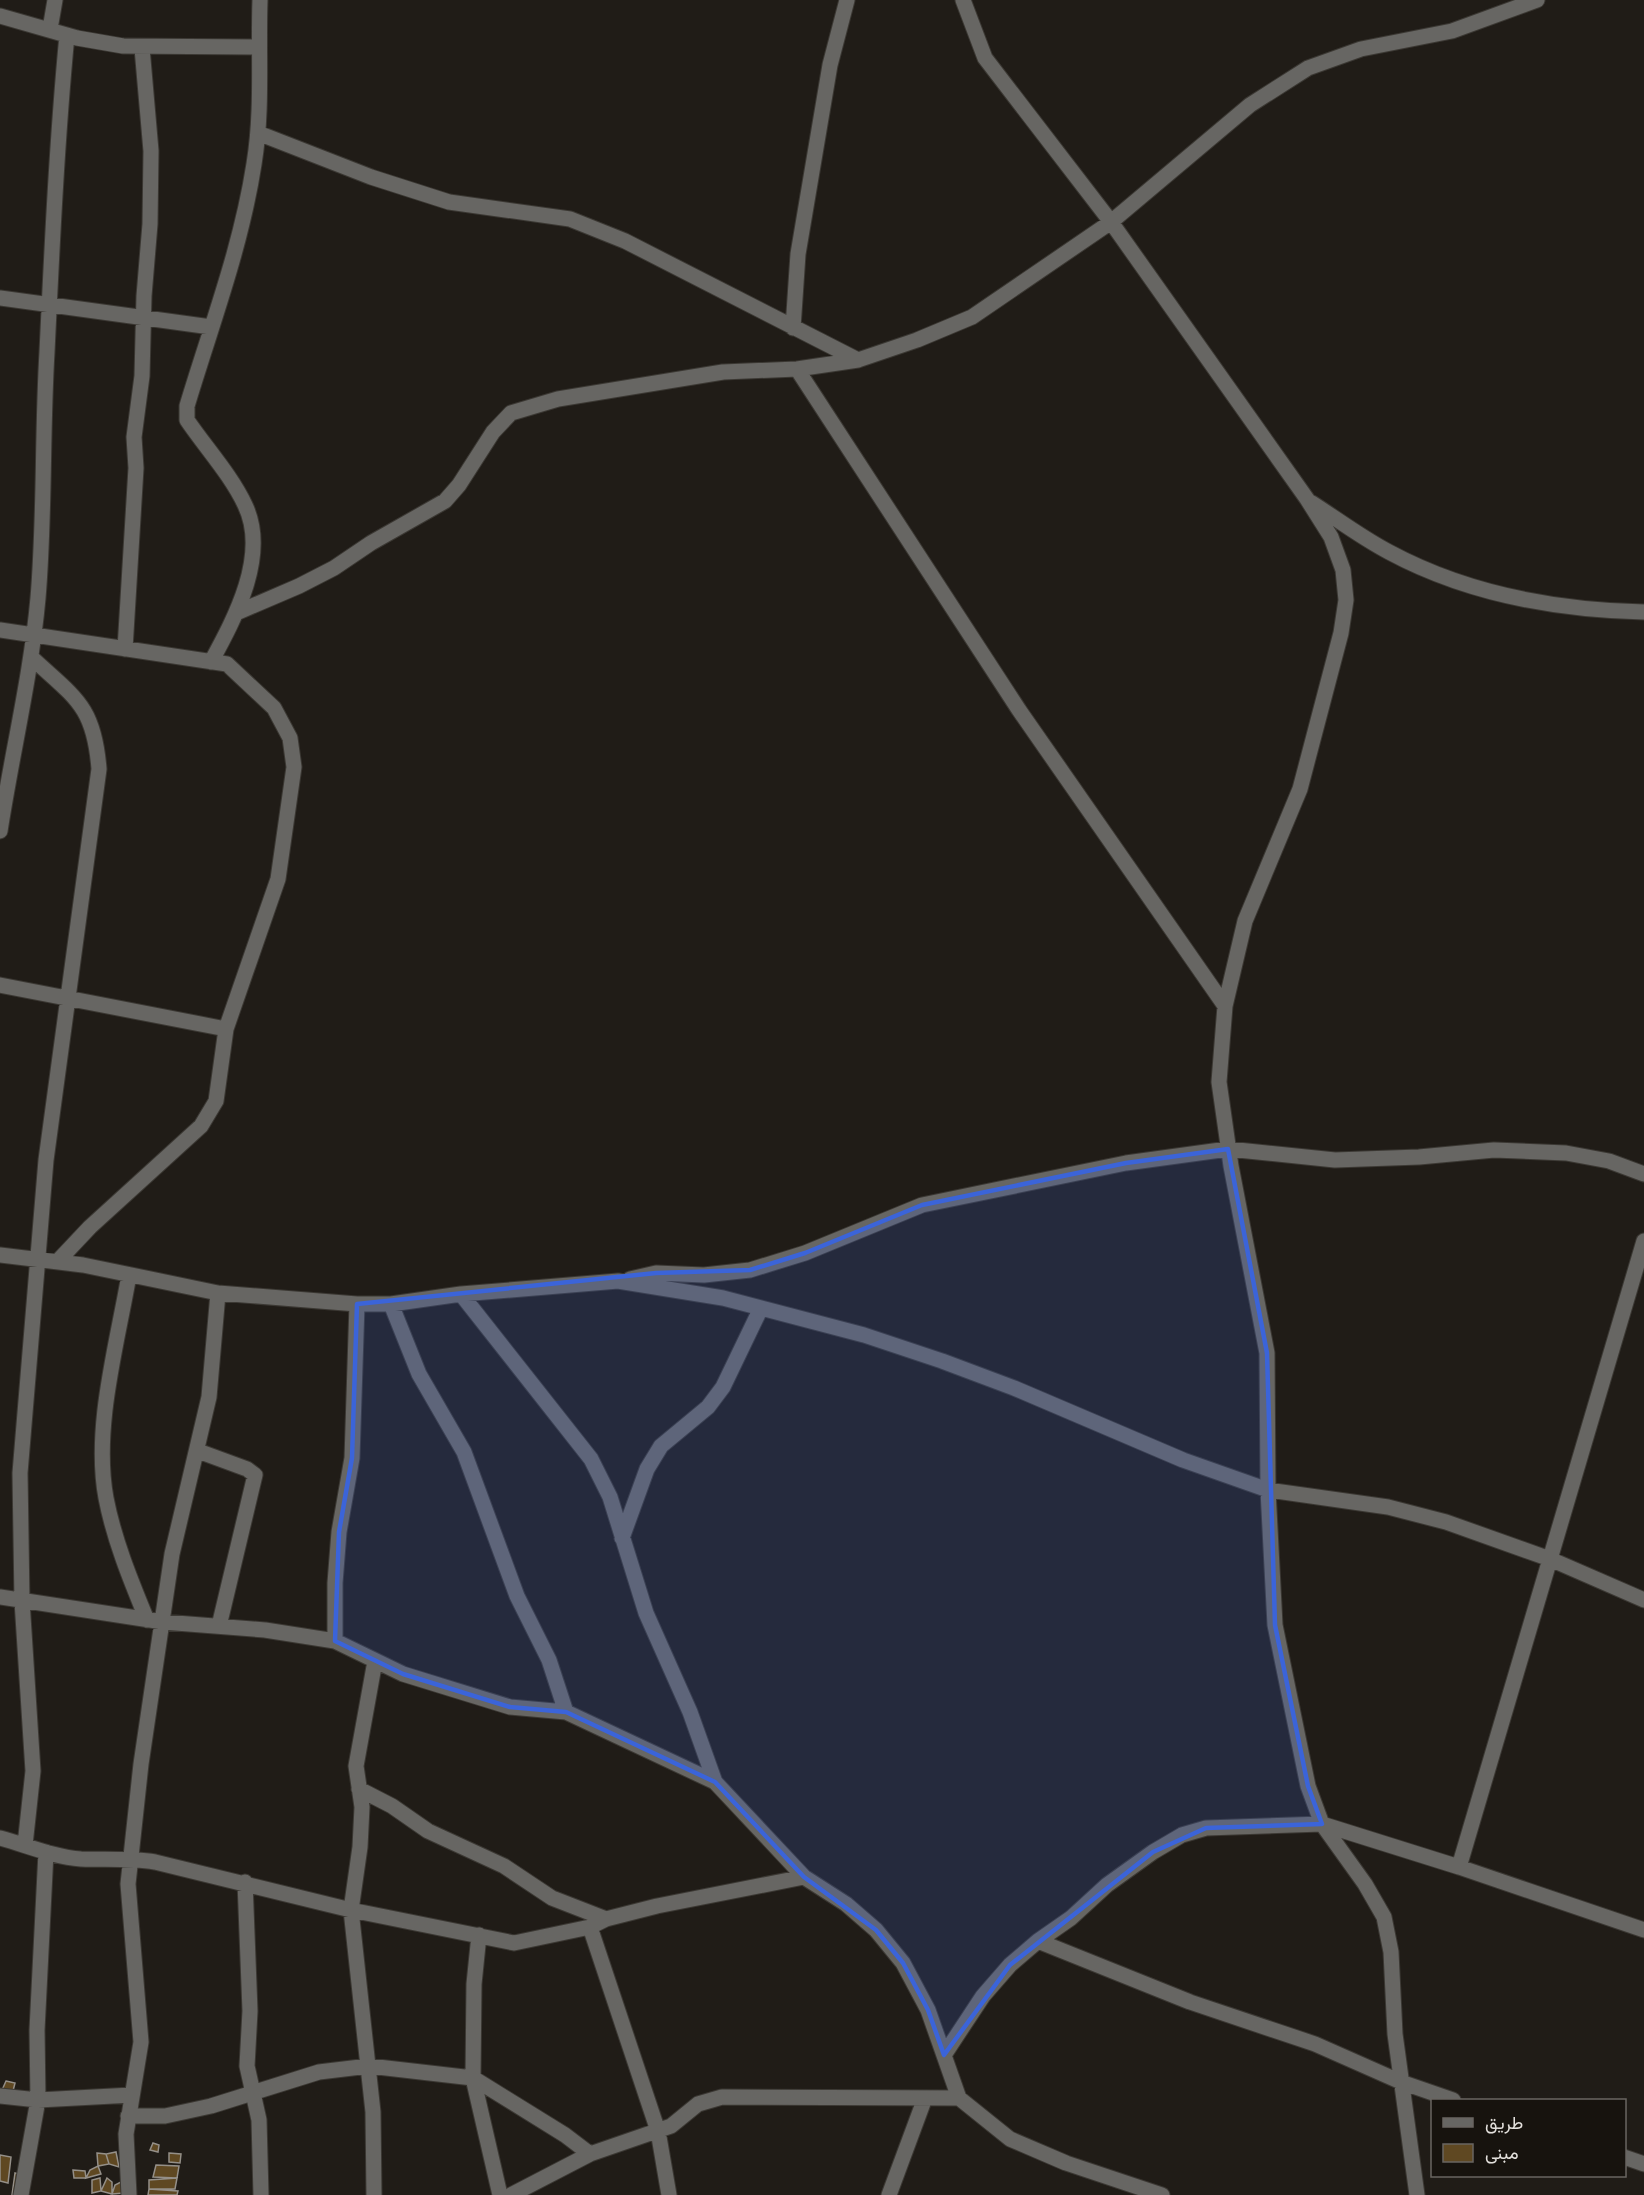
<svg xmlns="http://www.w3.org/2000/svg" width="1644" height="2195" font-family="Karla,Vazirmatn,sans-serif">
	<style>
		.building { fill: #5f4822; stroke: #948f88; stroke-width: 1.5 }
		.lines { fill: none; stroke-linecap: round; stroke-linejoin: round }
		.minor-casing { stroke: #3b3833; stroke-width: 17 }
		.minor { stroke: #676663; stroke-width: 15 }
		.marked { fill: #3b64d9; fill-opacity: 0.2; stroke: #3b64d9; stroke-width: 4.5; stroke-linejoin: round }
	</style>
	<rect width="100%" height="100%" fill="#201c17"/>
	<path class="building" d="M6,2081L15,2083L13,2091L2,2090Z
		M153,2143L159,2145L158,2152L150,2150Z
		M116,2152L119,2167L109,2164L106,2154Z
		M97,2153L106,2154L109,2164L98,2166Z
		M169,2153L181,2154L180,2163L169,2162Z
		M0,2155L11,2157L8,2183L0,2181Z
		M156,2165L179,2166L177,2178L153,2177Z
		M98,2166L101,2174L86,2178L90,2170Z
		M73,2170L85,2171L86,2178H74Z
		M15,2173L25,2176L20,2195H12Z
		M100,2178L101,2191L92,2193V2180Z
		M107,2178L112,2182V2194L101,2191Z
		M177,2178L175,2189H149V2180Z
		M123,2181L124,2193L112,2194L115,2185Z
		M149,2189L178,2191L177,2195H148Z"/>
	<g class="lines">
		<g class="minor-casing">
			<path id="minor" d="M963,0L985,58L1111,222L1307,499L1331,537L1343,570L1346,600L1341,633L1300,789L1245,921L1225,1006L1219,1082L1231,1166L1267,1353L1268,1490L1275,1625L1308,1786L1322,1824L1365,1884L1384,1917L1391,1952L1395,2034L1417,2195
				M0,16L77,38L123,46L259,47
				M50,29L55,0
				M258,133L371,177L449,202L570,219L625,241L858,360
				M0,298L211,327
				M793,328L798,254L830,65L847,0
				M797,369L1019,710L1225,1006
				M1312,503C1337,519 1362,538 1389,552C1467,594 1556,610 1644,612
				M236,613L299,586L334,568L371,543L445,501L459,485L493,432L511,413L558,399L723,372L797,369L858,360L917,340L972,317L1111,222L1250,105L1308,68L1361,49L1452,31L1537,0
				M0,630L227,664L274,708L290,738L294,767L278,879L226,1029L216,1101L201,1126L90,1227L57,1262
				M125,649L136,468L134,437L142,376L144,296L150,224L151,151L142,48
				M211,662C235,618 269,555 245,505C231,475 206,448 187,420V406C211,326 241,248 254,164C263,109 258,55 260,0
				M0,831C12,753 31,676 38,598C45,516 42,434 47,352C52,246 57,140 67,35
				M0,985L226,1029
				M0,1255L83,1265L218,1293L357,1304H391L461,1294L618,1281L723,1298L864,1335L942,1361L1014,1388L1183,1460L1268,1490L1388,1507L1446,1522L1550,1559L1644,1600
				M129,1275C117,1345 93,1428 106,1498C114,1540 131,1581 147,1620
				M630,1279L656,1273L704,1275L750,1270L805,1253L922,1205L1126,1163L1228,1149L1335,1160L1419,1157L1494,1150L1566,1153L1609,1161L1644,1174
				M461,1294L591,1459L610,1497L646,1613L690,1712L715,1782L804,1877L846,1904L876,1930L903,1963L928,2010L959,2098L1010,2139L1066,2163L1162,2195
				M391,1304L419,1374L464,1452L517,1596L549,1660L566,1712
				M198,1451L247,1469L255,1475L219,1626
				M622,1538L647,1469L661,1446L708,1407L723,1387L761,1308
				M0,1597L163,1622L265,1630L335,1641L403,1674L510,1707L566,1712L715,1782
				M335,1641V1583L339,1532L352,1458L357,1304
				M359,1789L392,1806L428,1831L504,1866L552,1898L606,1919
				M0,1838C26,1845 54,1857 81,1859C106,1860 130,1858 155,1862L351,1910L514,1943L590,1927L606,1919L657,1906L804,1877
				M25,1845L33,1771L22,1601L20,1473L46,1160L99,769C94,705 75,698 31,657
				M1459,1867L1644,1241
				M245,1882L250,2011L247,2066L259,2120L261,2195
				M590,1927L658,2131L669,2195
				M479,1935L474,1984L473,2078L500,2195
				M1038,1941L1190,2002L1315,2044L1401,2082L1453,2100
				M944,2055L983,1996L1010,1965L1038,1941L1071,1918L1107,1885L1153,1852L1182,1835L1206,1828L1322,1824L1459,1867L1644,1930
				M0,2096L38,2100L132,2095
				M128,2116H165L211,2106L319,2072L369,2066L473,2078L565,2135L590,2154
				M1624,2157L1644,2164
				M21,2195L38,2100L37,2030L46,1852
				M129,2195L126,2134L141,2042L128,1884L141,1764L172,1554L209,1397L218,1293
				M374,2195L373,2112L351,1910L360,1847L362,1807L356,1766L375,1661
				M511,2195L590,2154L671,2126L698,2104L722,2097L959,2098
				M889,2195L925,2098"/>
		</g>
		<use href="#minor" class="minor"/>
	</g>
	<path class="marked" d="M1228,1149L1267,1353L1275,1625L1308,1786L1322,1824L1206,1828L1153,1852L1010,1965L944,2055L928,2010L903,1963L876,1930L804,1877L715,1782L566,1712L510,1707L403,1674L335,1641L339,1532L352,1458L357,1304L656,1273L750,1270L805,1253L922,1205L1126,1163Z"/>
	<rect x="1431" y="2099" width="195" height="78" fill="#17130e" stroke="#696561" stroke-width="1.5"/>
	<rect x="1443" y="2118" width="30" height="9" fill="#676663" stroke="#696561" stroke-width="1.5"/>
	<text x="1485" y="2129" font-size="18" fill="#e4e1dd">طريق</text>
	<rect x="1443" y="2144" width="30" height="18" fill="#5f4822" stroke="#696561" stroke-width="1.5"/>
	<text x="1485" y="2159" font-size="18" fill="#e4e1dd">مبنى</text>
</svg>
